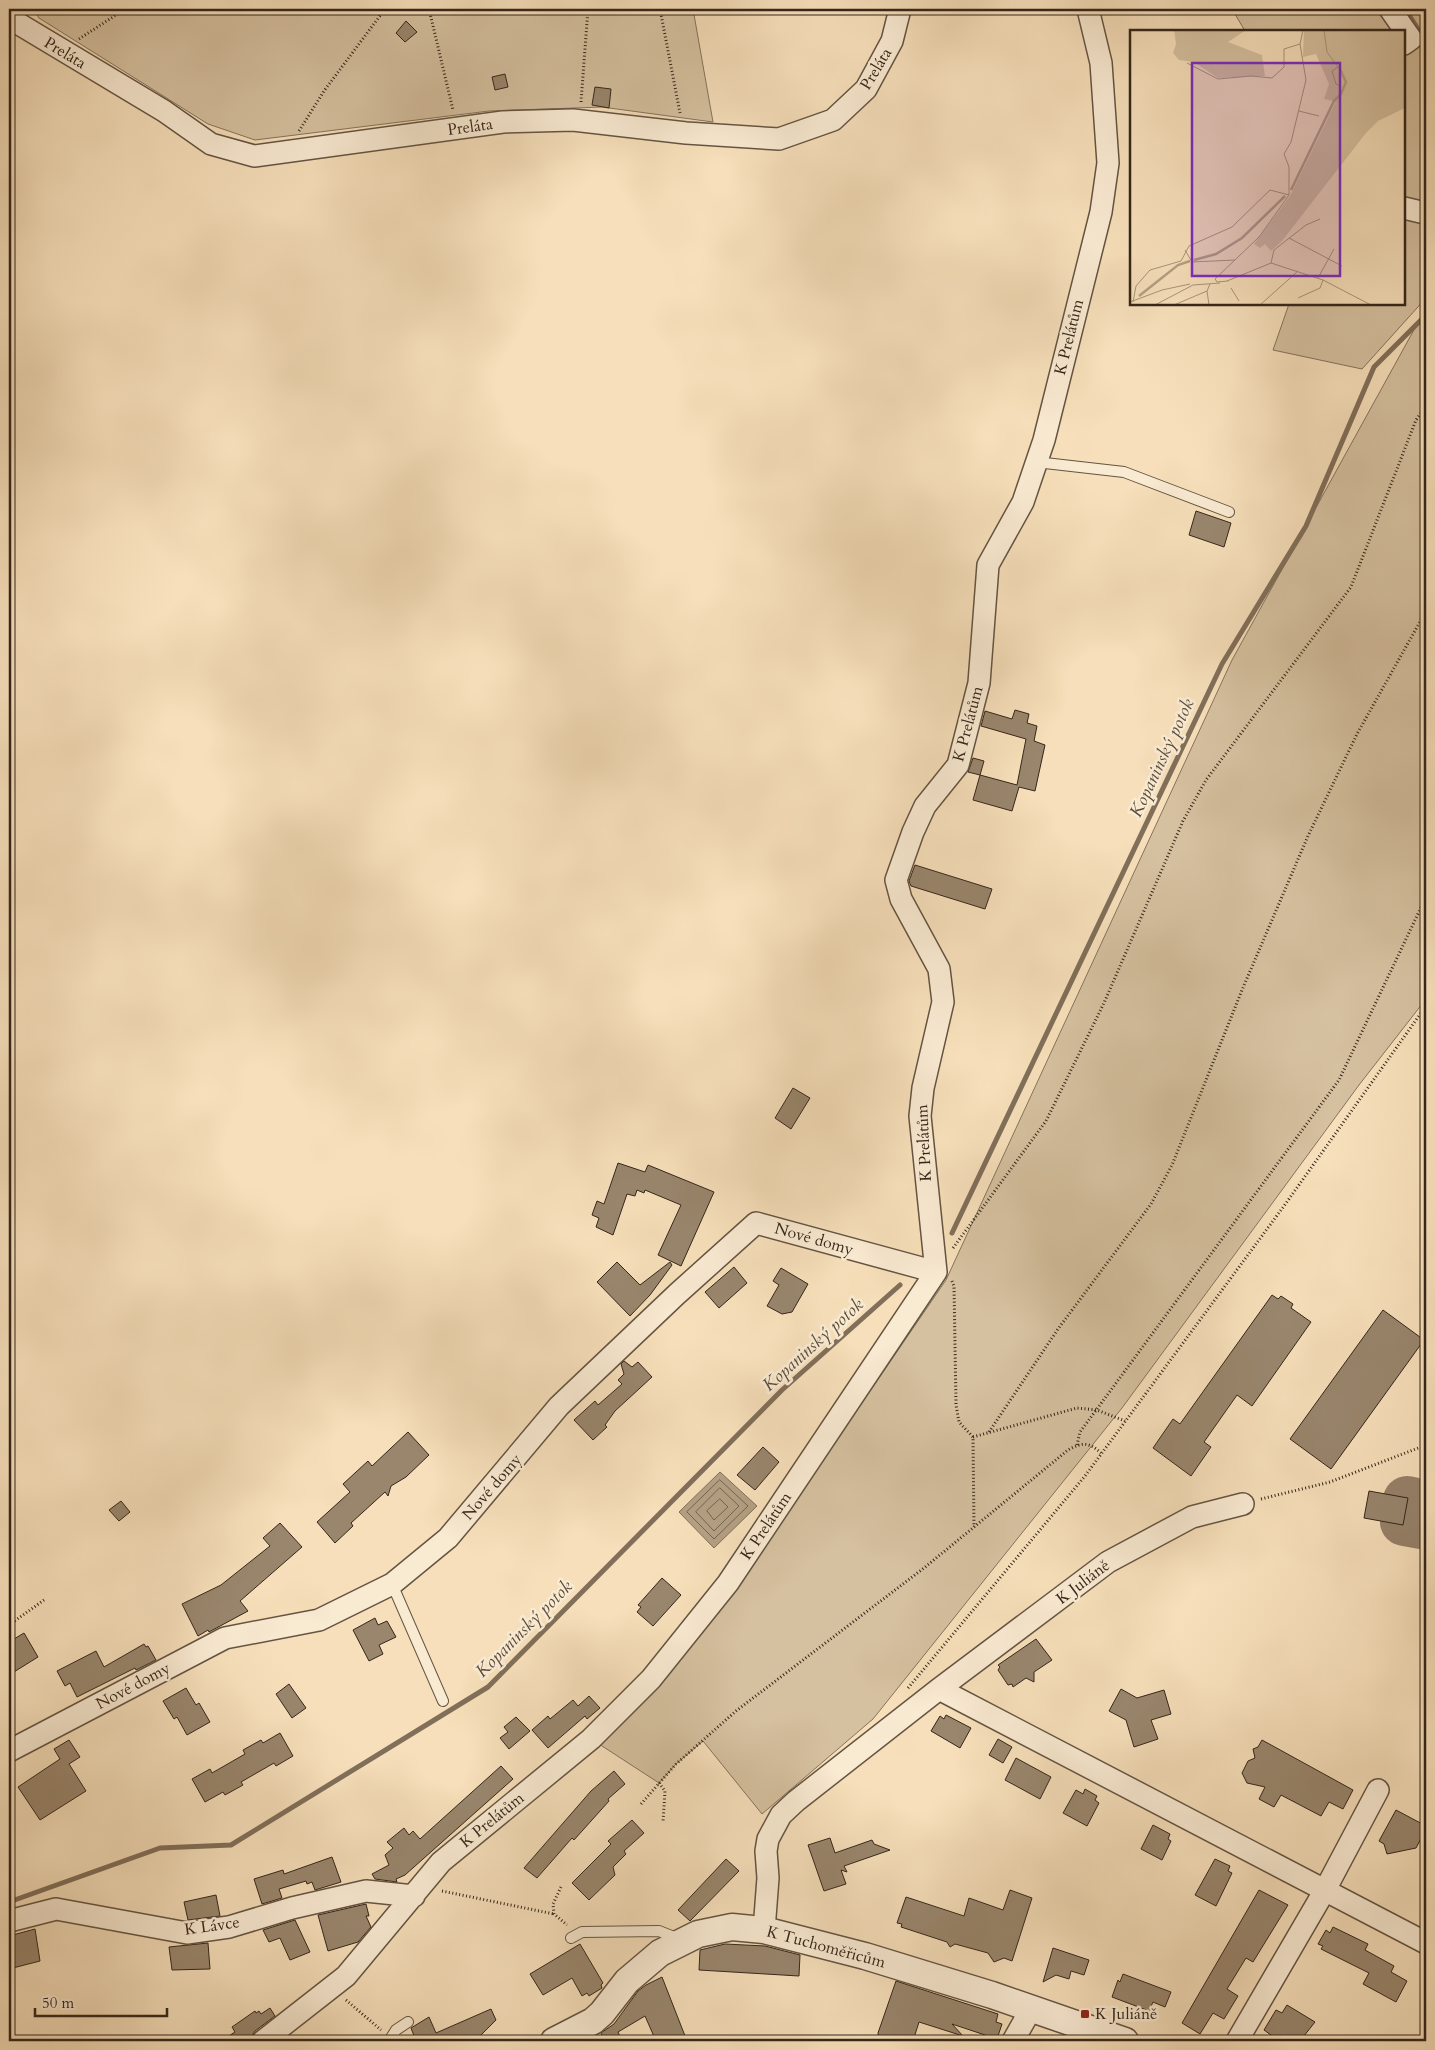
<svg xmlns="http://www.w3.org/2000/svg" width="1435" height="2050" font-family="Cardo,serif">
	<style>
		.green { fill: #d5c09f; stroke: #85735c }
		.water { fill: #b4a084; stroke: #816f5a }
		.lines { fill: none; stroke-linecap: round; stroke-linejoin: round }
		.shore { stroke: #74634f; stroke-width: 1 }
		.stream { stroke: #816f5a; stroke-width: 5 }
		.taxiway { stroke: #96826a; stroke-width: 48 }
		.building { fill: #99866d; stroke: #35261a }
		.service-casing { stroke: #655442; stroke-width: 12 }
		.minor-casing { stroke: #655442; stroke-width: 24 }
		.tertiary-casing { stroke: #655442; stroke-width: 29 }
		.path { stroke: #35261a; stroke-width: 3; stroke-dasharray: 1 2.5; stroke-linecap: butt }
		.service { stroke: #f9ead2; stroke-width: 10 }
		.minor { stroke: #f9ead2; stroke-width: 21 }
		.tertiary { stroke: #f9ead2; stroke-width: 26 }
		.poi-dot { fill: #8f2418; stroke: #f9ead2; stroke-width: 2 }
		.labels { text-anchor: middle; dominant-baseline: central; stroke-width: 5; stroke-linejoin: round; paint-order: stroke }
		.street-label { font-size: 16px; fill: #35261a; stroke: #f9ead2 }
		.poi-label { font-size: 16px; fill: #35261a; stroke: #f9ead2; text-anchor: start }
		.water-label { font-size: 18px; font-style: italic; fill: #5b4b3a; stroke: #f9ead2 }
		.inset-river { fill: none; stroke: #b4a084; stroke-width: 2.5 }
		.inset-road { fill: none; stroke: #a9957a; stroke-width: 1 }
		.view { fill: #7b2cbf; fill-opacity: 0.15; stroke: #7b2cbf; stroke-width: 2.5 }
		.inset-edge { fill: none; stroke: #35261a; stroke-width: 2.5 }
	</style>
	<rect width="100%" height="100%" fill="#f6dfba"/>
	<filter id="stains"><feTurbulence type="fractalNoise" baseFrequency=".004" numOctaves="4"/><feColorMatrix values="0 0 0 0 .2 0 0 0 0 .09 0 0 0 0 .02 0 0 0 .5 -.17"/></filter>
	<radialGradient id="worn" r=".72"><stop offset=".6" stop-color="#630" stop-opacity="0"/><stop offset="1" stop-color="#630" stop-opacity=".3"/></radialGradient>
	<path class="green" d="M33,9H693L713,122L602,107L489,111L255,140L208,124L39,18Z
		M1232,9H1426V298L1362,369L1273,350L1289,304H1404V31H1245Z
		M1426,308V999L1359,1085L1122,1408L873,1719L762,1814L703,1741L676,1764L659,1783L599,1744L736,1587L946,1280L1232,660Z"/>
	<path class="water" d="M720,1472L757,1506L714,1548L679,1512Z"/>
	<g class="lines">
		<path class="shore" d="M720,1480L748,1506L714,1539L687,1512Z
			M720,1488L739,1506L714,1531L696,1512Z
			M720,1499L728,1507L714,1520L707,1511Z"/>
		<path class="stream" d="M1405,9L1426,41
			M952,1233L1222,664L1306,526L1374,367L1426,315
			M9,1902L160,1848L231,1845L488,1687L782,1390L900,1285"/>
		<path class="taxiway" d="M1426,1504L1407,1500L1404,1522L1426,1526"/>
	</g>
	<path class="building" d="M406,21L417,32L405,42L396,33Z
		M505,74L508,87L495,90L492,77Z
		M595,87L611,89L609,108L592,105Z
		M1196,511L1231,523L1224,547L1189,535Z
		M1015,710L1029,714L1027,723L1037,726L1034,741L1045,745L1035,791L1019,787L1012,811L973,800L980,775L1017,785L1026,739L981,726L985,711L1012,719Z
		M973,758L984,761L980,775L968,772Z
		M915,865L992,889L985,909L911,886L909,881Z
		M793,1088L810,1098L791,1129L775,1118Z
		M618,1163L645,1172L648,1165L714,1192L681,1266L658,1255L681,1205L645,1190L644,1193L637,1190L635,1196L627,1194L613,1235L596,1227L599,1218L592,1215L597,1201L604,1204Z
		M617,1262L640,1285L670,1262L672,1265L650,1295L630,1316L597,1282Z
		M734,1267L747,1283L719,1308L705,1292Z
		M781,1268L808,1284L792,1312L782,1314L767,1306L779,1285L773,1281Z
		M1272,1295L1278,1299L1281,1296L1293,1304L1291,1308L1311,1322L1252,1406L1237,1395L1204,1442L1211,1447L1191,1476L1153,1448L1173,1419L1180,1424Z
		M1383,1310L1424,1340L1331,1469L1290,1439Z
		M624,1361L632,1367L638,1362L652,1377L615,1411L605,1425L607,1427L593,1440L574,1420L595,1401L598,1405L622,1384L618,1380L624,1374L621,1364Z
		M408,1432L429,1455L406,1477L391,1486L388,1496L385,1492L351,1523L353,1526L335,1543L317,1522L350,1492L343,1484L368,1461L372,1466Z
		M763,1447L779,1462L755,1490L737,1475Z
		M1369,1491L1408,1498L1403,1525L1364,1518Z
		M121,1501L130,1512L119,1521L109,1510Z
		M280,1523L302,1547L240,1601L248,1611L209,1632L208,1630L198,1636L182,1604L221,1585L270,1546L263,1538Z
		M662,1578L681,1595L653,1626L637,1612L641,1607L638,1605Z
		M375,1618L378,1625L387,1621L396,1637L379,1645L383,1654L369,1661L353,1630Z
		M24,1633L38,1657L9,1675V1642Z
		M1036,1639L1052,1660L1034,1672V1682L1026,1678L1013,1687L1012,1684L1008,1685L998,1670L1000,1667L998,1665Z
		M144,1644L146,1647L148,1646L156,1660L136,1670L135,1668L77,1697L70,1683L65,1686L57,1671L96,1651L104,1667Z
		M289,1684L306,1708L292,1718L276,1694Z
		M186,1688L196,1705L199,1703L210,1722L187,1735L177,1717L174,1719L163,1701Z
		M1121,1689L1137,1698L1164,1690L1171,1714L1151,1720L1158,1739L1134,1747L1126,1720L1109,1711Z
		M589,1696L600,1708L587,1719L585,1716L548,1748L532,1730L548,1716L550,1719L573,1700L578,1706Z
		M946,1715L971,1728L960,1748L931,1731L940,1716L944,1719Z
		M516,1717L530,1731L509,1749L500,1738L508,1732L504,1727Z
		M280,1733L293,1756L276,1766L274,1763L241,1782L243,1785L225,1795L223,1792L205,1802L192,1779L210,1769L212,1773L245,1754L243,1750L261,1740L263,1743Z
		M998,1739L1012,1747L1003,1763L989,1755Z
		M69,1740L80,1757L69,1764L86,1791L40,1820L18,1787L60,1759L54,1749Z
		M1262,1740L1353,1790L1343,1809L1329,1802L1321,1816L1281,1795L1274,1807L1259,1799L1265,1787L1247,1783L1242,1773L1248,1761L1255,1758L1253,1749L1258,1747Z
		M1016,1758L1051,1777L1040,1799L1005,1780Z
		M501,1766L513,1779L405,1875L396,1879L397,1882L375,1879L372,1874L389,1865L385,1855L393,1848L387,1842L404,1828L409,1835L413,1831L420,1839Z
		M614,1771L625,1784L608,1799L609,1801L574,1840L572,1838L537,1878L524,1868L591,1791Z
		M1085,1789L1097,1796L1095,1800L1099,1803L1087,1826L1063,1813L1076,1790L1083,1794Z
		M1396,1810L1426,1826V1829L1416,1848L1387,1854L1384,1844L1379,1841Z
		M632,1820L644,1833L624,1851L626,1854L613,1867L615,1875L589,1900L572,1883L611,1844L608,1841Z
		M1153,1825L1170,1834L1168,1839L1171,1841L1162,1860L1141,1849Z
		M830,1838L835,1853L872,1840L874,1844L890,1850L844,1866L847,1872L841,1870L846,1884L824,1891L808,1845Z
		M332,1857L341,1882L315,1890L312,1882L307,1884L306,1881L279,1889L282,1898L262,1904L254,1879L283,1870L284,1874Z
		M726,1859L739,1871L690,1921L678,1910Z
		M1215,1859L1230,1866L1228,1871L1232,1873L1216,1906L1195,1895Z
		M1010,1890L1032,1898L1012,1961L1004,1958L994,1962L988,1953L955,1944L950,1947L947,1942L901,1927L902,1924L897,1923L906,1897L964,1916L969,1898L1003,1910Z
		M1259,1890L1288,1905L1253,1962L1246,1958L1227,1989L1238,1996L1224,2019L1213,2013L1200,2034L1182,2023Z
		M216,1895L220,1916L188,1920L184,1902Z
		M366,1904L369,1916H366L371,1927L358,1942L328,1951L318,1915Z
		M295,1920L310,1952L290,1960L280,1938L269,1942L263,1930Z
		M1333,1927L1368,1944L1365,1950L1394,1966L1391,1972L1407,1981L1396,2002L1363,1984L1369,1973L1321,1949L1323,1946L1318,1944L1326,1930L1330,1933Z
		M35,1929L40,1961L9,1969V1936Z
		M208,1943L210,1969L172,1970L169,1947Z
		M580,1944L603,1983L601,1985L602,1988L589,1996L587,1993L582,1996L572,1978L543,1995L530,1974Z
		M725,1944L765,1946L800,1955L799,1976L699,1970L700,1950Z
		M1053,1948L1089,1960L1084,1975L1071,1971L1069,1979L1056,1975L1043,1982Z
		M1123,1974L1171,1992L1165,2007L1153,2002L1149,2011L1112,1997L1118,1980L1120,1982Z
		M662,1977L687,2041H656L645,2016L618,2032L622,2041H604L601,2033L614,2024L638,1991L646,1985Z
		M896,1981L998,2014L996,2022L1002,2024L997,2039L952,2024L963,2036L919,2022L913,2041H879L878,2033Z
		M1287,2005L1315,2022L1300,2041H1290L1280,2035L1278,2040L1264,2030L1276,2010L1282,2013Z
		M270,2008L275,2016L255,2031L249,2041H221L235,2032L232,2027L255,2011L256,2013L259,2011L261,2014Z
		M491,2009L496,2020L475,2041H416L411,2028L429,2017L436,2033Z"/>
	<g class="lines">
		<g class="service-casing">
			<path id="service" d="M1036,462L1124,472L1229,512
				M392,1584L443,1701
				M571,1938L582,1932L659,1931L679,1939
				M389,2041L396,2030L408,2022"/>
		</g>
		<g class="minor-casing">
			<path id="minor" d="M1390,9L1411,39L1404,44
				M9,18L164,111L211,144L254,156L503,122L573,120L686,133L779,139L833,120L866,89L892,41L900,9
				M1404,208L1425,213
				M939,1689L1426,1943
				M9,1751L225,1638L319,1620L392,1584L448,1538L559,1406L677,1294L756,1223L936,1272
				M9,1921L56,1909L187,1933L229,1927L292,1908L366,1891L414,1896
				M764,1930L768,1878L766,1851L768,1839L781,1815L796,1801L939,1689L1108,1562L1192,1517L1243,1504
				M263,2041L346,1976L441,1862L591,1739L651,1679L728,1583L936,1272L920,1116L923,1088L943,1002L939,969L901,899L896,880L913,832L925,806L958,765L979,683L988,565L1023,502L1044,440L1101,212L1108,163L1101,63L1088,9
				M1013,2041L1031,2009
				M1237,2041L1325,1890L1378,1790"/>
		</g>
		<g class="tertiary-casing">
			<path id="tertiary" d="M554,2041L593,2021L602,2013L627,1981L660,1953L698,1934L732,1927L764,1930L865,1956L992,1995L1125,2041"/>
		</g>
		<path class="path" d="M429,9L453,110
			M660,9L680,113
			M79,39L125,9
			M581,102L588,9
			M299,131L324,91L385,9
			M953,1248L1046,1121L1104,1003L1183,821L1206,780L1351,587L1416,420L1426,406
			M952,1281L954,1286L956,1405L959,1422L973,1437L974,1527
			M989,1432L1058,1329L1151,1204L1172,1165L1242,990L1308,836L1357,734L1421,620L1426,606
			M973,1437L1077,1408L1097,1410L1125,1421
			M1077,1445L1080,1432L1339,1080L1426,897
			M1261,1499L1330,1482L1426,1445
			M9,1625L44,1600
			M908,1688L1085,1476L1284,1206L1426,1006
			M659,1783L665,1791L663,1822
			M641,1804L676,1764L736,1711L924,1568L1068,1450C1082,1442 1089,1442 1101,1453
			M561,1887L553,1904L554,1914L567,1925
			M442,1891L554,1914
			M346,2000L381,2030"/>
		<use href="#service" class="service"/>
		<use href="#minor" class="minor"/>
		<use href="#tertiary" class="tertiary"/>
	</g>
	<rect class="poi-dot" x="1080" y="2009" width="10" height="10" rx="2.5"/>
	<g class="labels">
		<g class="street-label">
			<text transform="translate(65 53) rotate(31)">Preláta</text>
			<text transform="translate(876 69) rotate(-59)">Preláta</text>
			<text transform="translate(470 127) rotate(-8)">Preláta</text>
			<text transform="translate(1069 337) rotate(-76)">K Prelátům</text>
			<text transform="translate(968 724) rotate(-75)">K Prelátům</text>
			<text transform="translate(924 1143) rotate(-93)">K Prelátům</text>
			<text transform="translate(814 1239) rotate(16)">Nové domy</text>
			<text transform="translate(492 1487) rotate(-49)">Nové domy</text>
			<text transform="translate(766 1526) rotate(-56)">K Prelátům</text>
			<text transform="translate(1083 1582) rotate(-37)">K Juliáně</text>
			<text transform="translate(133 1686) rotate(-28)">Nové domy</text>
			<text transform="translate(492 1820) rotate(-39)">K Prelátům</text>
			<text transform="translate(212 1926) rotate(-8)">K Lávce</text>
			<text transform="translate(826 1947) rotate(15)">K Tuchoměřicům</text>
		</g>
		<g class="poi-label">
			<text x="1095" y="2014">K Juliáně</text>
		</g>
		<g class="water-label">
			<text transform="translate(1162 758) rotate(-65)">Kopaninský potok</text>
			<text transform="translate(813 1345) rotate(-42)">Kopaninský potok</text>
			<text transform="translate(524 1629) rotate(-45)">Kopaninský potok</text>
		</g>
	</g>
	<g transform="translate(1130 30)">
		<rect width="275" height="275" fill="#f6dfba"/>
		<path d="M44,0H116L98,12L132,25L135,46L88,48L64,32L49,30L43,23L46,14ZM174,0H275V78L248,91L236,103L152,211L141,221L135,214L130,218L124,214L160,166L209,65L203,71L194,69L199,54L186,24L173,27Z" fill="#d5c09f"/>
		<path class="inset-river" d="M161,160L204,71L211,64L216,52L209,37M64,230L86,224L112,208L155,166M9,266L48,235L60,231"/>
		<path class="inset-road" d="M194,0L197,22L208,37L202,41L206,54L209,55M57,33L88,49L121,46L142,48L154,37V19L170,14M169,81L189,86M159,208L212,236M55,220L62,232L105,230M141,233L144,220L176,195L190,189M188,248L204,219M97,251L141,233L193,250L241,275M98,251L87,252L85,249L129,207L159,165V137L154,124L161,112L176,50L170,14L173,0M101,258L109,271M168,268L190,258L193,250M0,272L32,260L60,254M3,272L6,256L20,240L51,231L59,216L102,197L140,160L159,165M25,275L63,255L90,253M44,275L77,261M79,275L77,261L80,254M130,275L168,241"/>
		<path class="view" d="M62,33H210V246H62Z"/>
		<rect width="275" height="275" class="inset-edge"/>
	</g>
	<rect width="1435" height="2050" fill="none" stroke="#f6dfba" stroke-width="30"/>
	<rect x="10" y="10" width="1415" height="2030" fill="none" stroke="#35261a" stroke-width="2.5"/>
	<rect x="15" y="15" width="1405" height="2020" fill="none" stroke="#35261a"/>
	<path d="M35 2008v8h132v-8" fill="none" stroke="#35261a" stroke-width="2.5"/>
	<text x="42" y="2008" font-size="15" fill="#35261a" stroke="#f9ead2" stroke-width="4" paint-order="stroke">50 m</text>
	<rect width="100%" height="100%" filter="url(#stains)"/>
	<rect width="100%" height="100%" fill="url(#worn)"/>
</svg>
